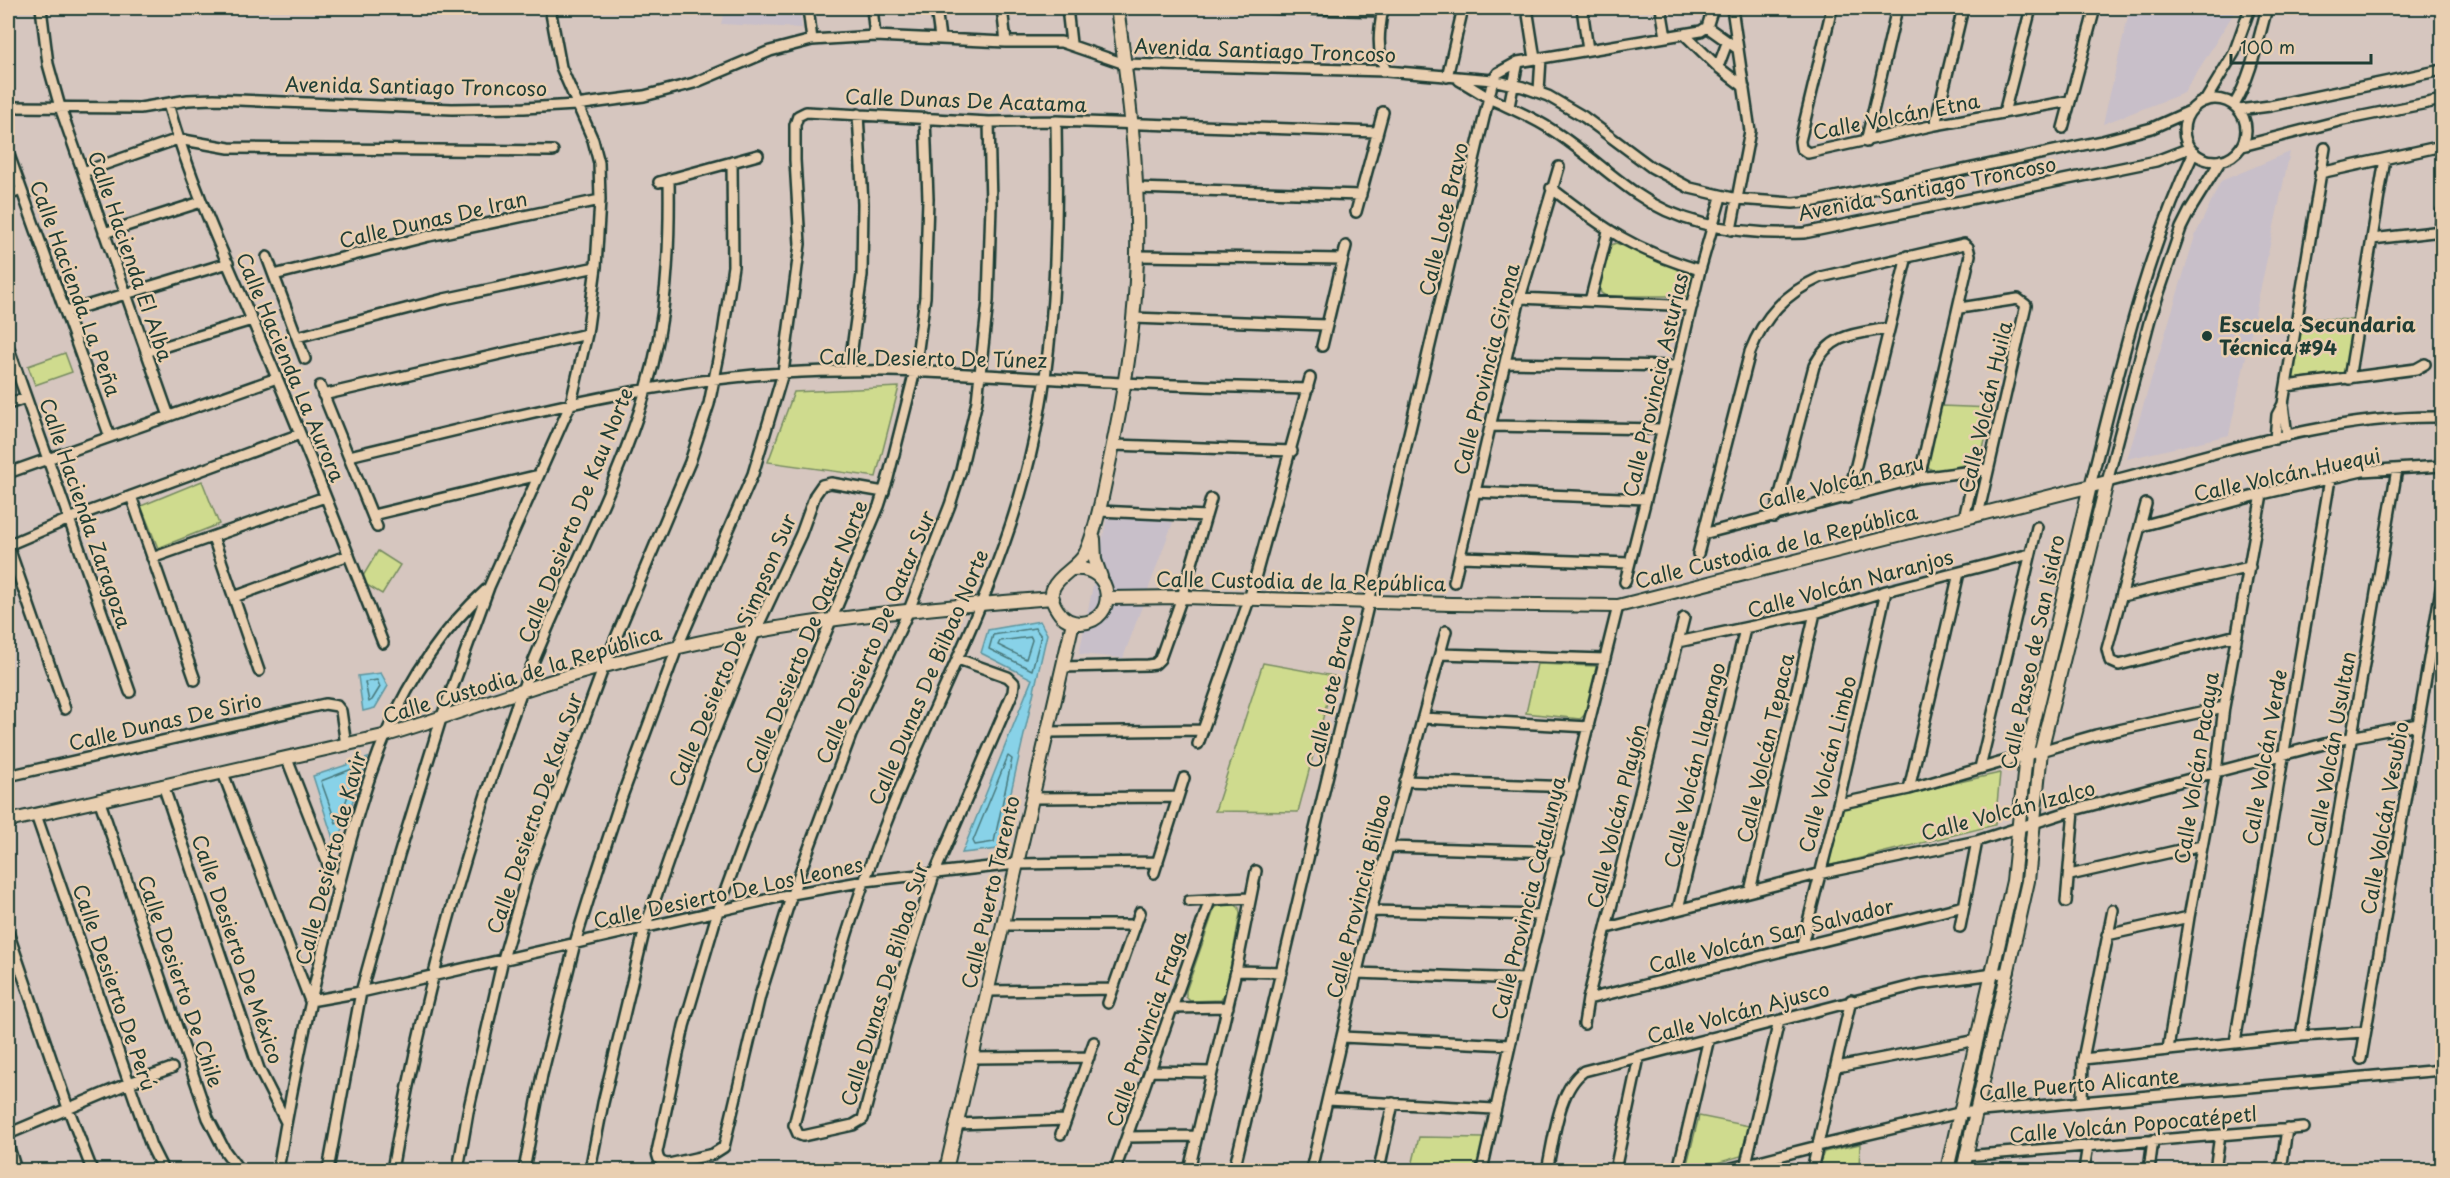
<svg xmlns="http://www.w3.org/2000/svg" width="2450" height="1178" font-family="'Playpen Sans',sans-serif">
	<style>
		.built { fill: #c8bfc9 }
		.green { fill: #cfdb8e; stroke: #778c61; stroke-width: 1.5 }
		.water { fill: #88d2e8; stroke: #5e96a0; stroke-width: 1.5 }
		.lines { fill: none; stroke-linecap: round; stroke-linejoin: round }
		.shore { stroke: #49797c; stroke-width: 1.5 }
		.minor-casing { stroke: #1f3d34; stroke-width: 14 }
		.major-casing { stroke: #1f3d34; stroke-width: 16 }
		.minor { stroke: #e9cfb1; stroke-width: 9 }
		.major { stroke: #e9cfb1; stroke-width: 12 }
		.poi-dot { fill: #1f3d34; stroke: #e9cfb1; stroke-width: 2 }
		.labels { text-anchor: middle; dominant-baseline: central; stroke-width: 5; stroke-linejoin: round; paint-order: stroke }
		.street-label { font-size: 20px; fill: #1f3d34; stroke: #e9cfb1 }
		.poi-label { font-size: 20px; font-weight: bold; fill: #1f3d34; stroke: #e9cfb1; text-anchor: start }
	</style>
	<rect width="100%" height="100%" fill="#d6c6bf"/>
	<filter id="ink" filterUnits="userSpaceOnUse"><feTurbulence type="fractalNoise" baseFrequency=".0167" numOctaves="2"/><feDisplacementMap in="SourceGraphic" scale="12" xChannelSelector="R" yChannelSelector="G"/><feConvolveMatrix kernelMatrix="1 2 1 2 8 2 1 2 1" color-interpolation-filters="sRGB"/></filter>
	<g filter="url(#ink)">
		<path class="built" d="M725,8H799L802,28L721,24Z
			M2130,8H2237L2184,93L2103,124Z
			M2290,152L2229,435L2127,459L2195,236L2221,181Z
			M1107,517L1173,522L1123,658L1079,654Z"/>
		<path class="green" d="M1616,243L1694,275L1688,296H1606L1601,293C1597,280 1605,257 1611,245Z
			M2304,318L2354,320L2347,365L2345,371L2340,374L2299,380L2294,379L2291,373Z
			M65,353L72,372L35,385L28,366Z
			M899,387L876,477L768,462L794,392Z
			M1941,406L1993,408L1981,457L1973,463L1935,471C1929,469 1927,467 1927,460Z
			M202,481L219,524L158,548L141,506Z
			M378,551L400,565L382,594L360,581Z
			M1263,663L1334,676L1298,812L1215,811Z
			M1537,664L1596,666L1598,671L1589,711L1580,719L1526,713Z
			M2000,773L1995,825L1828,866L1843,808Z
			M1233,903L1239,908L1240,914L1226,991L1221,1000L1190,1001L1186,997V991L1215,907Z
			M1699,1116L1749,1126L1741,1156L1693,1170L1686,1168Z
			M1419,1137L1484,1138L1479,1162L1472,1169L1411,1170Z
			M1860,1144L1859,1170H1817L1824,1152Z"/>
		<path class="water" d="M1040,621L1047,634L998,849L962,853L1032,679L981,653L988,630Z
			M381,673L388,686L375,708L363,711L358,676Z
			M368,758L336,848L313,776Z"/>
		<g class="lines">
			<path class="shore" d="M1035,628L1041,636L1032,670L989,649L993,635Z
				M1031,637L1032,640L1026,659L998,645L1000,641Z
				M377,680L380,687L372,700L369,702L365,682Z
				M1008,756L1012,759L994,842L975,845L973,841Z
				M352,769L356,773L339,821L336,823L321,781Z"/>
			<g class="minor-casing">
				<path id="minor" d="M41,8L48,64L60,107L169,416
					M808,8L812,40
					M872,8L875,36
					M936,8L940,38
					M1002,8L1006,42
					M1067,8L1071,43
					M1269,8L1383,11
					M1383,8C1379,30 1376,50 1386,71
					M1527,8L1535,59
					M1582,8L1588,50
					M1661,8L1666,37
					M1832,8L1800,141L1801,148L1808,153L1935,125L2070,101
					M1707,27L1738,49
					M1707,27L1713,8
					M1684,34L1718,67L1744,87
					M1718,67L1727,43
					M1447,77L1463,8
					M1459,80C1470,86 1480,93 1491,99C1512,109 1533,117 1552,130C1582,149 1608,174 1637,194C1685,228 1746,235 1804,233L2156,161L2190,148
					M1539,91L1541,58
					M2184 130a31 31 0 1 1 62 0a31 31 0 1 1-62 0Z
					M2205,101L2234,53L2250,8
					M168,104C195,199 239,287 277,378C314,466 349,555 383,643
					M2234,105C2250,80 2259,37 2267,8
					M1509,106L1518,62
					M8,107L140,108L188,100L214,99L452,109L524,108L576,105L644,96L694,83L770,51L812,40L875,36L1006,42H1061L1125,64L1386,71L1493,80L1523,87L1548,96L1584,117L1651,167L1690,188L1737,199L1793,203L1815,201L2102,141L2152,128L2190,111
					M2239,110L2270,106L2442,70
					M2004,113L2031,8
					M925,118L928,199L925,297L915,371L888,478L879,506L778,747L718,911L684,1026L657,1152C658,1161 661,1163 669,1164L713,1154L724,1147L760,996L792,894L851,735L909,610L950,505L961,470L977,401L988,301L991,204L989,122
					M1935,125L1963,8
					M2063,128L2095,8
					M1866,142L1897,8
					M2242,146L2343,120L2442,100
					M8,152L110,437
					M2221,160L2190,210L2181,228L2150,319L2107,482C2217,454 2328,415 2442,417
					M83,172L178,139L229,148L553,151
					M2320,173L2442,146
					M659,182L758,155
					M1137,188L1361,195
					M1551,188C1604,229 1635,251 1700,270
					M8,195L21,190
					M1356,212L1383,112
					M1731,230L1750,131L1732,8
					M2440,231L2442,211
					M104,233L201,202
					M2372,239L2442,231
					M1137,256L1343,259
					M267,257L305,359
					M274,275L429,236L600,200
					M1520,298L1692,306
					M1590,301L1608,231
					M1960,308L2018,299L2026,305L1978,515
					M66,312L228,263
					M1133,318L1326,325
					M297,337L444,299L596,267
					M8,346L130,692
					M1322,346L1346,246
					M146,352L252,320
					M1505,363L1677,366
					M849,371L862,275L863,204L858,114
					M2349,379L2385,159
					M320,386L377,527
					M2286,386L2416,369L2425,364
					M323,395L587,334
					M8,404L26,398
					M2283,404L2287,436
					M1490,426L1661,429
					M2275,439L2277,415L2283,404L2325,148
					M1113,445L1292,451
					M349,456C493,422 636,382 783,373C897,366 1010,377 1123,383C1185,386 1246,387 1308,389
					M8,473L277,378
					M2090,486C2119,373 2144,258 2194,152
					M1474,492L1646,499
					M131,496L195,680
					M1848,498L1907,256
					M2146,504L2107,649L2110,661L2119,665L2237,635
					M1099,511L1206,516
					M373,515L539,475
					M1774,517L1814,366C1831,333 1856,334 1889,328
					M1964,518L1975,471
					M2141,526L2262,494L2362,471L2442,466
					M1703,534L1919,478L1988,469
					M213,537L259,671
					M8,545L69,519L300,434
					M8,545L65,709
					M1698,554L1750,352C1764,316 1786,293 1821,277L1964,244L1968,247L1970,255L1919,478
					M1461,557L1629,563
					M152,558L325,497
					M1454,582L1520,298L1559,167
					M1625,582L1646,499L1700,270L1721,197
					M2122,596L2250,567
					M234,597L349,555
					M1678,642L1815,613L1886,591L2030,554
					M1440,654L1605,659
					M958,659L1008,677L1014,683L1013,692L935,872L898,987L863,1119L853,1125L803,1136L798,1134L794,1125C820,1023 847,921 886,823C931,707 993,598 1025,477C1056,361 1058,241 1056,121
					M1062,667L1148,665L1155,664L1160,659L1182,597L1211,499
					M1423,718L1589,727
					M1048,732L1203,730
					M1198,744L1249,600L1310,378
					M287,759L338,890
					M1980,768L2037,527
					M223,773L310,1001L361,992L792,894L865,881L1016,864L1158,862
					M8,776L325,704L337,706L341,711L346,745
					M1405,781L1574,787
					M163,785L259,1069L286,1122
					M1909,789L1959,573
					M1032,798L1178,797
					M99,799L208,1118L225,1151L239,1170
					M1838,804L1909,789L2096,735L2224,707
					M36,815L151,1146L163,1170
					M1388,847L1558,852
					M1154,873L1184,778
					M2070,875L2202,845
					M1750,891L1815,613
					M1189,901L1250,898
					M2066,902L2074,810
					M1678,909L1745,629
					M1371,911L1541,915
					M1002,925H1135
					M1960,927L1977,841
					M1607,928L1818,874L1977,841L2074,810L2216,772L2351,737L2418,724
					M8,932L68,1108L92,1170
					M2107,935L2189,917
					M1802,945L1838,804L1886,591
					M1236,971L1282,972
					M1356,973L1525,979
					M987,991L1113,989
					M1588,999L1964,906
					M1108,1003L1140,912
					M1173,1008L1228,1007
					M1584,1024L1588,999L1684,618
					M2301,1036L2397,469
					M1342,1037L1510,1045
					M2235,1042L2330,479
					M2168,1049L2189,917L2216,772L2224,707L2262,494
					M972,1058L1089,1057
					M2083,1059L2301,1036L2365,1032
					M2361,1059L2442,583
					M1837,1067L1977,1040
					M1151,1071L1212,1072
					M1328,1100L1494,1109
					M2082,1102L2083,1059L2113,910
					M957,1124L1066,1120
					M8,1134L129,1083L172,1068
					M1061,1134L1094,1042
					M1127,1137L1197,1136
					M8,1144L16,1170
					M1965,1156L2304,1128
					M1745,1168L1779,1021
					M278,1170C292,1085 310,1000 331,916C363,791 388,679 487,589
					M328,1170L361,992L399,855L441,719L489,587L571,403L587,334L596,267L600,200L599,163L593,140L561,67L550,8
					M392,1170C420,1008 464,849 521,693C559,591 615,495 646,390C667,321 670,250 669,179
					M458,1170L468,1112L503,959L528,872L604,666L690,462L709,404L722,340L733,266L732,162
					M524,1170L542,1075L575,943L597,872L621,799L677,648L753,474L783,373L800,244L795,160V125L798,116L806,112L989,122L1056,121L1377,132
					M590,1170L603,1103L645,928L704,758L755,632L801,534L815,495L822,485L831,483L884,492
					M825,1170L835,1168L842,1170
					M1115,1170L1210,900
					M1189,1170L1236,971L1256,871
					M1234,1170L1493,80L1498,73L1518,62L1701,31L1707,27
					M1311,1170L1371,911L1446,631
					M1379,1170L1393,1103
					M1482,1170L1525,979L1618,606
					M1547,1170C1554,1140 1558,1089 1584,1071L1920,984L2009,972
					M1615,1170L1639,1057
					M1678,1170L1709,1038
					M1724,1170L1818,1146L1959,1113L2442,1070
					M1812,1170L1851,1000
					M2084,1170L2088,1145
					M2149,1170L2153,1140
					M2215,1170L2220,1135
					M2281,1170L2287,1129"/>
			</g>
			<g class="major-casing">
				<path id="major" d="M1094,539L1095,560L1101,577
					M1073,569C1115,565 1118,621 1081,623C1072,623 1063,619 1058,611C1037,582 1075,573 1085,554C1093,538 1097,519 1101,502C1114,441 1127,381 1133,319C1144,214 1132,111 1117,8
					M1107,598L1182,597L1451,604L1618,606L2107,482L2041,751L2028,881L1963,1170
					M8,821L383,736C430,722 475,706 521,691C571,674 623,661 675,648C798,619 926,608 1053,598
					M946,1170L1073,622
					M1947,1170L2013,881L2026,755L2090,486"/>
			</g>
			<use href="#minor" class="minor"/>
			<use href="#major" class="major"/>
		</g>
	</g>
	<circle class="poi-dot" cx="2207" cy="336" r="6"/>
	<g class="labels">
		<g class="street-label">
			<text transform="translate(1265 50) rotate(2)">Avenida Santiago Troncoso</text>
			<text transform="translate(416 86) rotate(1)">Avenida Santiago Troncoso</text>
			<text transform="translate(966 100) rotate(2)">Calle Dunas De Acatama</text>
			<text transform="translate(1896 116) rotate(-11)">Calle Volcán Etna</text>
			<text transform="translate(1927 188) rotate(-11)">Avenida Santiago Troncoso</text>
			<text transform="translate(433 219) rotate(-13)">Calle Dunas De Iran</text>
			<text transform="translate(1443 219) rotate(-77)">Calle Lote Bravo</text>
			<text transform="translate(131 256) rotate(71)">Calle Hacienda El Alba</text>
			<text transform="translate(76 288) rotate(70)">Calle Hacienda La Peña</text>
			<text transform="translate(933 358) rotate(1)">Calle Desierto De Túnez</text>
			<text transform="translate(291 367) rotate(67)">Calle Hacienda La Aurora</text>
			<text transform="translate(1486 369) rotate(-76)">Calle Provincia Girona</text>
			<text transform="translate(1655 385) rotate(-77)">Calle Provincia Asturias</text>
			<text transform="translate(1985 407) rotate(-77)">Calle Volcán Huila</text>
			<text transform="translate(2287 474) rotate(-12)">Calle Volcán Huequi</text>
			<text transform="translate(1841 482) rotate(-14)">Calle Volcán Baru</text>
			<text transform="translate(86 513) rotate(71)">Calle Hacienda Zaragoza</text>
			<text transform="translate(575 515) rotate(-68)">Calle Desierto De Kau Norte</text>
			<text transform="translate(1776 546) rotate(-14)">Calle Custodia de la República</text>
			<text transform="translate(1301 581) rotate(1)">Calle Custodia de la República</text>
			<text transform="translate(1850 583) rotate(-15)">Calle Volcán Naranjos</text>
			<text transform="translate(806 637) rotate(-68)">Calle Desierto De Qatar Norte</text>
			<text transform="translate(875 637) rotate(-67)">Calle Desierto De Qatar Sur</text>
			<text transform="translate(732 650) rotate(-67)">Calle Desierto De Simpson Sur</text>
			<text transform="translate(2032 652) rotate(-78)">Calle Paseo de San Isidro</text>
			<text transform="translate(522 674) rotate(-17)">Calle Custodia de la República</text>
			<text transform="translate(928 677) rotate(-67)">Calle Dunas De Bilbao Norte</text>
			<text transform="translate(1330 691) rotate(-77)">Calle Lote Bravo</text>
			<text transform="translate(165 721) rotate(-13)">Calle Dunas De Sirio</text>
			<text transform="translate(1765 748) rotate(-77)">Calle Volcán Tepaca</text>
			<text transform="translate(2331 749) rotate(-80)">Calle Volcán Usultan</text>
			<text transform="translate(2264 757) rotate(-80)">Calle Volcán Verde</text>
			<text transform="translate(1827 764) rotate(-76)">Calle Volcán Limbo</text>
			<text transform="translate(1694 765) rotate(-77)">Calle Volcán Llapango</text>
			<text transform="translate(2196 768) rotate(-81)">Calle Volcán Pacaya</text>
			<text transform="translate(2008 810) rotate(-15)">Calle Volcán Izalco</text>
			<text transform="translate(534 813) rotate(-71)">Calle Desierto De Kau Sur</text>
			<text transform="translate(1616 816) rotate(-76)">Calle Volcán Playón</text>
			<text transform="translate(2384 818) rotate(-80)">Calle Volcán Vesubio</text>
			<text transform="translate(330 858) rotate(-75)">Calle Desierto de Kavir</text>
			<text transform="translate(728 892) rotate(-12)">Calle Desierto De Los Leones</text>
			<text transform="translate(990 892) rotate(-77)">Calle Puerto Tarento</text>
			<text transform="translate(1358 896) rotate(-76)">Calle Provincia Bilbao</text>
			<text transform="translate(1528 898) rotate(-76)">Calle Provincia Catalunya</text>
			<text transform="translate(1771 935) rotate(-14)">Calle Volcán San Salvador</text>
			<text transform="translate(238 949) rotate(71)">Calle Desierto De México</text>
			<text transform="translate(181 981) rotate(71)">Calle Desierto De Chile</text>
			<text transform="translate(884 984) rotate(-73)">Calle Dunas De Bilbao Sur</text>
			<text transform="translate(115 987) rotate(71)">Calle Desierto De Perú</text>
			<text transform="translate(1738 1012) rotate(-15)">Calle Volcán Ajusco</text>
			<text transform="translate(1146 1029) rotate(-71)">Calle Provincia Fraga</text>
			<text transform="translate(2079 1084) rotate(-5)">Calle Puerto Alicante</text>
			<text transform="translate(2133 1124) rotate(-5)">Calle Volcán Popocatépetl</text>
		</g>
		<g class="poi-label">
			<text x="2219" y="324">Escuela Secundaria<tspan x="2219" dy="23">Técnica #94</tspan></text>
		</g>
	</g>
	<rect width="2450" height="1178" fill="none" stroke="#e9cfb1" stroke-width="30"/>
	<rect x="15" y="15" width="2420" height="1148" fill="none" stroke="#1f3d34" stroke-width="2" filter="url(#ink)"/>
	<path d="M2231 54v9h140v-9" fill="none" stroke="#1f3d34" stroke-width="3"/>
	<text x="2240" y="54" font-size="18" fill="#1f3d34" stroke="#e9cfb1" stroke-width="4.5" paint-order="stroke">100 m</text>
</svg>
